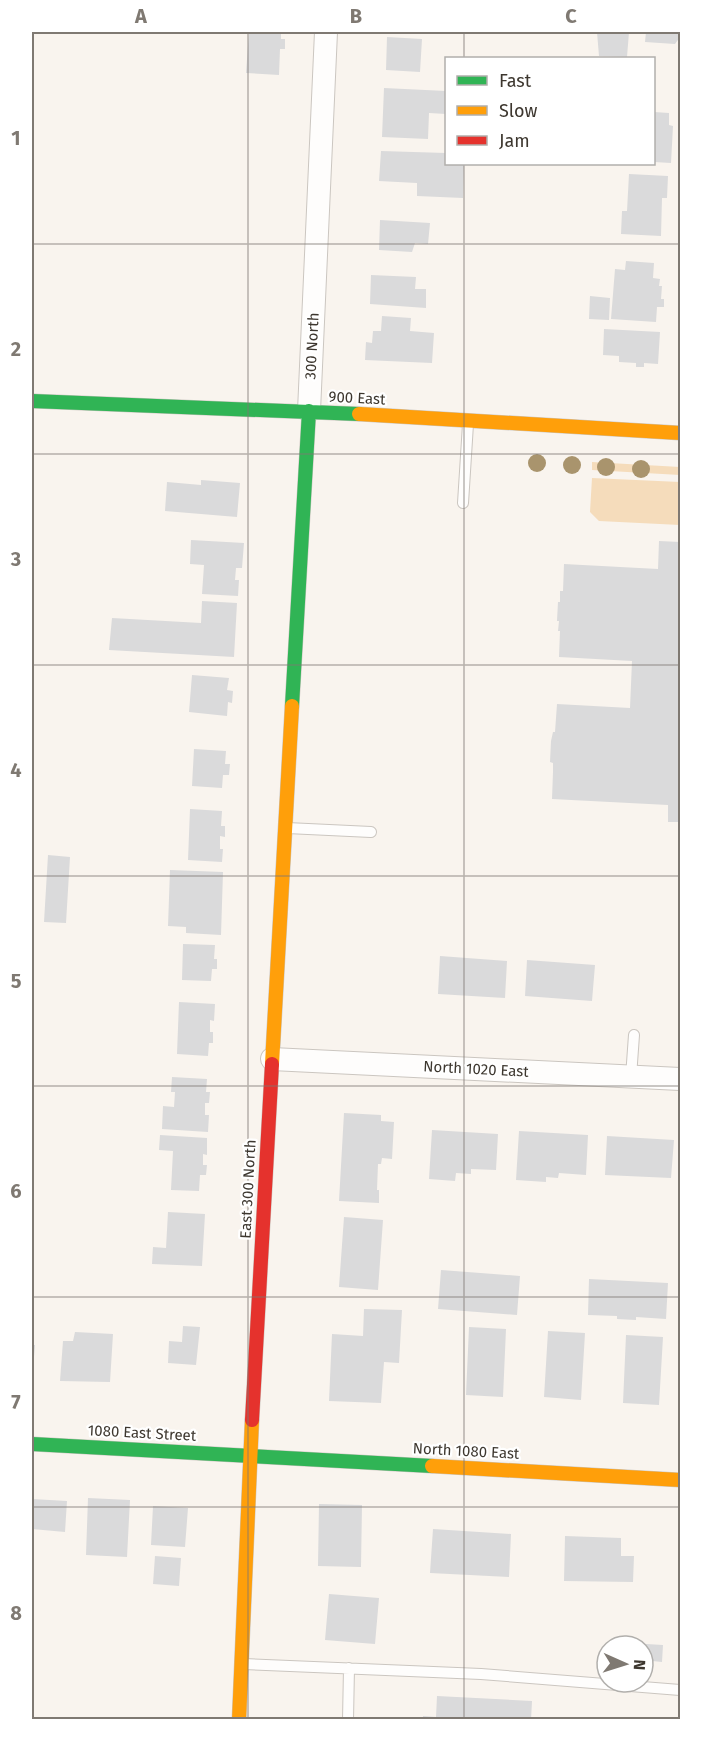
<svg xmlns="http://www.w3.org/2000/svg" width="712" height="1751" font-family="'Fira Sans',sans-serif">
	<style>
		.green { fill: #f5dcbb }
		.building { fill: #dadadb }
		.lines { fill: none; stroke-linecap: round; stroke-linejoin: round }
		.lane-casing { stroke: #cbc6c0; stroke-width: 12 }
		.street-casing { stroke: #cbc6c0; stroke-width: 24 }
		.fast-casing { stroke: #cbc6c0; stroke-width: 15 }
		.slow-casing { stroke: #cbc6c0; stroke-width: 15 }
		.jam-casing { stroke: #cbc6c0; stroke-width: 15 }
		.lane { stroke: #fefdfc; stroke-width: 10 }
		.street { stroke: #fefdfc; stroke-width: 22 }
		.fast { stroke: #30b455; stroke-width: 14 }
		.slow { stroke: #ff9f0a; stroke-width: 14 }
		.jam { stroke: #e5322d; stroke-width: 14 }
		.tree { fill: #a9946d }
		.grid { fill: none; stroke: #7f7972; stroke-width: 1.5; stroke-opacity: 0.55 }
		.labels { text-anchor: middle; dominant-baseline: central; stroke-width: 4.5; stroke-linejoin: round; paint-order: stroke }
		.street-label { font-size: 15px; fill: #3d372f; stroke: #fff }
		.neatline { fill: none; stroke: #7f7972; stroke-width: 2 }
		.grid-label { font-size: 20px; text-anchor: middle; font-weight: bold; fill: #7f7972 }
	</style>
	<rect width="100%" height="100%" fill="#f9f4ee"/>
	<path class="green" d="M592,462L680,467V475L592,470Z
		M592,478L680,482V525L599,521L590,512Z"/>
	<path class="building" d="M249,32H281V39H285V49H280L279,75L246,73Z
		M597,32H629L627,57L599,56Z
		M646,32H680V37L675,44L645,42Z
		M387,37L422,39L420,72L386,70Z
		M384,88L446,91V114L429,113L428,139L382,137Z
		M654,112L669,113V125L673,126L671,163L654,162Z
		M381,151L446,153V164H464L463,198L417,196V183L379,181Z
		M629,174L668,176L667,198H662L661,236L621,234L622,211H627Z
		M380,220L430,223L428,244L415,243L412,252L379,250Z
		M626,261L654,263L653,278L660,279L659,286H662L661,299H664V307H657L656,322L611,319L615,269L625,270Z
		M371,275L416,277L415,289H426V308L370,304Z
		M590,296L610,298L609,320L589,319Z
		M382,316L411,318L410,331L434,333L432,363L365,360L366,342L372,343L373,331H381Z
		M604,329L660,332L658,364L644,363V367H636V363L619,362V356L603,355Z
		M201,480L240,483L237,517L165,511L167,482L201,485Z
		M191,540L244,543L242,568H236L235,580H239L238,596L202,594L204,565L190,564Z
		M659,541L680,542V822H668V805L552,799L553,772V763L550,762L551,741L553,732H555L557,704L630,708L632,661L559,657L560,631H558L559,621H557L558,602H560V591H563L564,564L658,569Z
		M202,601L237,603L234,657L109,650L112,618L201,623Z
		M192,675L229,678L227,690L233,691L232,703L228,702L227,716L189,712Z
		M194,749L226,751L225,764H230L229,775H223L222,788L192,786Z
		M190,809L222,811L221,826H225V837L220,836V849H223L222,862L188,860Z
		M48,855L70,857L66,923L44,922Z
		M170,870L223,872L221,935L186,933V927L168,926Z
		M183,944L215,945L214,959H217V969H212L211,981L182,980Z
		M440,956L507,961L505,998L438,994Z
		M527,960L595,965L592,1001L525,996Z
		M179,1002L215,1004L214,1021L210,1020V1032H213V1043H209L208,1056L177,1054Z
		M172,1077L207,1079L206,1092H210L209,1103H205V1115H209L208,1132L162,1129L163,1106L174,1107L175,1092H171Z
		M344,1113L381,1115V1121L394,1122L392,1159L382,1158L381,1164H378L377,1190H379V1203L339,1201Z
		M432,1130L498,1134L496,1170L471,1169V1174L456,1173L455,1181L429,1179Z
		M519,1131L588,1135L586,1175L559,1173L558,1178L546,1177V1182L516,1180Z
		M160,1135L207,1138V1155L203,1154V1165H207L206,1175H200L199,1191L171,1190L173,1151L159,1150Z
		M607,1136L674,1140L671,1178L605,1175Z
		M168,1212L205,1214L202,1266L152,1264L153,1247L166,1248Z
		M344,1217L383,1220L378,1290L339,1287Z
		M441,1270L520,1276L517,1315L438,1309Z
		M589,1279L668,1283L666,1319L636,1317V1320L617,1319V1316L588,1315Z
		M364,1309L402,1310L399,1363L384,1362L381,1403L329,1401L332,1334L363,1336Z
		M183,1326L200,1327L196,1365L168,1363L169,1341L182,1342Z
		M469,1327L506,1329L503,1397L466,1395Z
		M548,1331L585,1333L581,1400L544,1397Z
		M75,1332L113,1334L110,1382L60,1381L63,1341H73Z
		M626,1335L663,1337L659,1405L623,1403Z
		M32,1345H35L33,1369H32Z
		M88,1498L130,1500L127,1557L86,1555Z
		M32,1499L67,1501L65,1532L32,1529Z
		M319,1504L362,1505L361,1567L318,1566Z
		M153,1506L188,1508L185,1547L151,1545Z
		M433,1529L511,1534L509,1577L430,1573Z
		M565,1536L621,1538V1556H634L633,1582L564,1581Z
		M155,1556L181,1558L179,1586L153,1584Z
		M329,1594L379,1598L375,1644L325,1640Z
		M630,1643L663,1645L662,1662L643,1660V1646H629Z
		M437,1696L532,1701L531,1720H423V1716L436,1717Z"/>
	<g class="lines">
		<g class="lane-casing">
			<path id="lane" d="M463,503L468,424
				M287,828L371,832
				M631,1077L634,1035
				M244,1664L481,1674L680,1690
				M348,1720L349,1668"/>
		</g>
		<g class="street-casing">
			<path id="street" d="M309,411L326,32
				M272,1059L680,1079"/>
		</g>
		<g class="fast-casing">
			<path id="fast" d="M32,401L359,414
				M292,706L309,411
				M32,1444L432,1466"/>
		</g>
		<g class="slow-casing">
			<path id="slow" d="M359,414L680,433
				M272,1064L292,706
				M432,1466L680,1480
				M239,1720L252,1420"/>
		</g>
		<g class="jam-casing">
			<path id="jam" d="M252,1420L272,1064"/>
		</g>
		<use href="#lane" class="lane"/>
		<use href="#street" class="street"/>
		<use href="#fast" class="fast"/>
		<use href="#slow" class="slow"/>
		<use href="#jam" class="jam"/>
	</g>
	<g class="tree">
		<circle cx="537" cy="463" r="9"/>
		<circle cx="572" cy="465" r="9"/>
		<circle cx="606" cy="467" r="9"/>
		<circle cx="641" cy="469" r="9"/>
	</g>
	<path class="grid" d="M248,32V1720M464,32V58M464,164V1720M32,244H680M32,454H680M32,665H680M32,876H680M32,1086H680M32,1297H680M32,1507H680"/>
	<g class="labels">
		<g class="street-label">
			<text transform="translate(312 346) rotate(-87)">300 North</text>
			<text transform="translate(357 398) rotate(3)">900 East</text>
			<text transform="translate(476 1069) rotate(3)">North 1020 East</text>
			<text transform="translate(248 1189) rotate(-87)">East 300 North</text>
			<text transform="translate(142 1433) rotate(3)">1080 East Street</text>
			<text transform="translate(466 1451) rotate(3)">North 1080 East</text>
		</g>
	</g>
	<rect width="712" height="1751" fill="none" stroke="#ffffff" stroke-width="66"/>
	<rect x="445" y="57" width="210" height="108" fill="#ffffff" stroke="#b1afac" stroke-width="1.5"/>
	<rect x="457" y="76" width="30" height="9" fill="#30b455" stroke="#b1afac" stroke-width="1.5"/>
	<text x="499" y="87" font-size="18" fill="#3d372f">Fast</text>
	<rect x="457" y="106" width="30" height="9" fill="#ff9f0a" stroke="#b1afac" stroke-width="1.5"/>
	<text x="499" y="117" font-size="18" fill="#3d372f">Slow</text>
	<rect x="457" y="136" width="30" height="9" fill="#e5322d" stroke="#b1afac" stroke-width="1.5"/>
	<text x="499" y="147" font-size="18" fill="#3d372f">Jam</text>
	<g transform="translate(625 1664) rotate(93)"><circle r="28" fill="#ffffff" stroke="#b1afac" stroke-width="1.5"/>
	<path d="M0-4.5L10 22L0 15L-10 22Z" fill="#7f7972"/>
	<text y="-9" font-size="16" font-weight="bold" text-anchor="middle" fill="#3d372f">N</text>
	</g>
	<rect x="33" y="33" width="646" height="1685" class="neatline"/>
	<g class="grid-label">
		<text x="141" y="23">A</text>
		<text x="356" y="23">B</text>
		<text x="571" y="23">C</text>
		<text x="16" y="145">1</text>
		<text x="16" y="356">2</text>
		<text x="16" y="566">3</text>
		<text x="16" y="777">4</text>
		<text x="16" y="988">5</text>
		<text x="16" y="1198">6</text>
		<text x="16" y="1409">7</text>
		<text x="16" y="1620">8</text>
	</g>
</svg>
